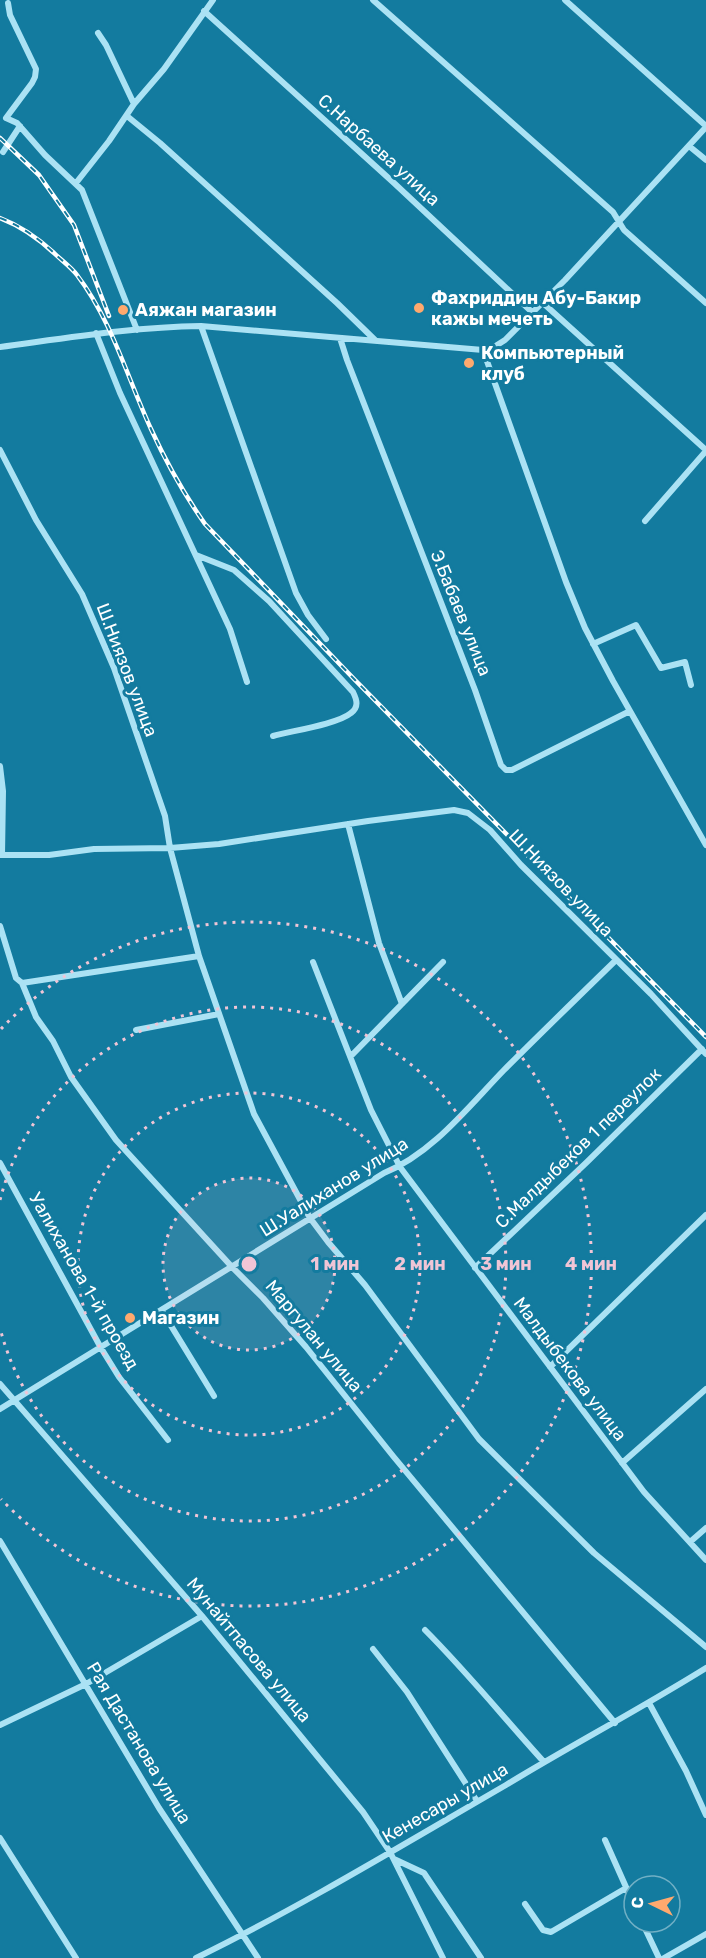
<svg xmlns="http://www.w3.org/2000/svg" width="706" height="1958" font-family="Rubik,sans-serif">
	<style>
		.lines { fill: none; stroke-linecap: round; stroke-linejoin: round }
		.minor { stroke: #abe2f4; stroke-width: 6 }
		.rail-casing { stroke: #fff; stroke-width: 4.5 }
		.rail { stroke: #137b9f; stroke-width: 2; stroke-dasharray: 7; stroke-linecap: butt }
		.ring { fill: none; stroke: #f0c5d6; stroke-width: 3; stroke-dasharray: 3 6 }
		.poi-dot { fill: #ffa96e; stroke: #137b9f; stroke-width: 2 }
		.labels { text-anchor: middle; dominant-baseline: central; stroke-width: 6; stroke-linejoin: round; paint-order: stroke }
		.street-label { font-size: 18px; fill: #fff; stroke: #137b9f }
		.poi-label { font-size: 18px; font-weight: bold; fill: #fff; stroke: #137b9f; text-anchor: start }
		.centre { fill: #f0c5d6; stroke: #137b9f; stroke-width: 3 }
		.ring-label { font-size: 18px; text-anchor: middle; font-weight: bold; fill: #f0c5d6; stroke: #137b9f; stroke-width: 6; stroke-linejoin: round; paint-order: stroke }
	</style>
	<rect width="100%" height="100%" fill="#137b9f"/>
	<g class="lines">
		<path class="minor" d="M373,0L613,212L624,230L706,303
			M565,0L706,126
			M8,3L10,15L36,69L35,77L32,83L6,118L17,123L45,155L82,190L137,330
			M204,11L394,183L533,313
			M98,33L106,45L134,104
			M127,116L160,143L337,303L375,340
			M689,146L706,160
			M3,152L20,126
			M76,183L109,141L134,104L164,69L213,0
			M543,303L706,450
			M201,326L296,593L308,615L326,639
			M96,333L120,393L230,629L247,682
			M340,338L347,360L475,690L501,765L506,770H512L630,711
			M0,347C67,338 133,327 201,326L483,350L494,347L505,340L565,280L706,127
			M483,350L566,582L585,628L613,681L706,845
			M0,450L36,520L82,594L114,668L165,816L170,848L94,849L49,855H0
			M645,521L706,451
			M196,555L234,570L269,601L353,692C357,700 359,707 351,713C338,724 291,731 273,736
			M593,644L636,625L661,668L685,662L691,685
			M0,766L3,791L2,855
			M348,824L379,943L402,1004
			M0,926L16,978L22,983L36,1017L53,1041L71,1077L116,1140L232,1267L263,1298L306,1347L393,1456L615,1723
			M313,962L371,1110L400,1167L644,1492L706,1560
			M22,983L199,956
			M136,1030L219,1014
			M706,1054L651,994L521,865L490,830L468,813L454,810L368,821L219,844L170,848L199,956L254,1114L310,1218L328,1242L365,1285L479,1439L594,1553L706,1647
			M351,1056L443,962
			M0,1163L101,1348L119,1377L168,1440
			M475,1268L587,1162L702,1049
			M162,1311L214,1396
			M550,1367L706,1215
			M0,1384L202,1616L363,1812L390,1852L443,1958
			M0,1409L384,1173C432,1154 469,1106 504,1070C541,1033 578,997 615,961
			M622,1463L706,1389
			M0,1541L159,1808L258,1958
			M690,1542L706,1528
			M425,1630C467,1672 504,1718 544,1762
			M373,1649L407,1692L477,1801
			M649,1703L686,1771L706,1815
			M0,1725L86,1684L202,1616
			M0,1838L76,1958
			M605,1840L634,1905
			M394,1859L424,1873L481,1958
			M525,1904L543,1930L551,1932L626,1888
			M642,1922L659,1958
			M196,1958C302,1906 404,1844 506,1785C572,1745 640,1709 706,1668
			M664,1958L706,1934"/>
		<g class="rail-casing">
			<path id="rail" d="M0,138L39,175L74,225L109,316
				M0,218C21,226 38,238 54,253C61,260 71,267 77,275C112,321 127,377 151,429C166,462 184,494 205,524L355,680L706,1037"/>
		</g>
		<use href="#rail" class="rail"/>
	</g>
	<circle cx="249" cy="1264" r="86" fill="#f0c5d6" fill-opacity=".12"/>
	<g class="ring">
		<circle cx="249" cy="1264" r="86"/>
		<circle cx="249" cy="1264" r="171"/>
		<path d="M0 1200A257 257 0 1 1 0 1328"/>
		<path d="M1 1029A342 342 0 1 1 1 1499"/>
	</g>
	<g class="poi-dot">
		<circle cx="419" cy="308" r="6"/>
		<circle cx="123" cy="310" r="6"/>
		<circle cx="469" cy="363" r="6"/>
		<circle cx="130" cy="1318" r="6"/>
	</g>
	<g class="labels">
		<g class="street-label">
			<text transform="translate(379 150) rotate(42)">С.Нарбаева улица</text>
			<text transform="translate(461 613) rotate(68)">Э.Бабаев улица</text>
			<text transform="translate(127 670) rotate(69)">Ш.Ниязов улица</text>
			<text transform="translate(561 883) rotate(46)">Ш.Ниязов улица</text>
			<text transform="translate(578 1148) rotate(-44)">С.Малдыбеков 1 переулок</text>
			<text transform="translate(334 1187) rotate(-32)">Ш.Уалиханов улица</text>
			<text transform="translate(84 1281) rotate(60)">Уалиханова 1-й проезд</text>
			<text transform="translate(314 1336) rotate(50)">Маргулан улица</text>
			<text transform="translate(570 1369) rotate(53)">Малдыбекова улица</text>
			<text transform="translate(249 1650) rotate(50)">Мунайтпасова улица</text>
			<text transform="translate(139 1743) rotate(59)">Рая Дастанова улица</text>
			<text transform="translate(445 1803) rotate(-30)">Кенесары улица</text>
		</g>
		<g class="poi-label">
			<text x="431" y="298">Фахриддин Абу-Бакир<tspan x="431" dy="21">кажы мечеть</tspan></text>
			<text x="135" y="310">Аяжан магазин</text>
			<text x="481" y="353">Компьютерный<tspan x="481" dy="21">клуб</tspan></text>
			<text x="142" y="1318">Магазин</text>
		</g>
	</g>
	<circle cx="249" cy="1264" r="9" class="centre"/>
	<g class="ring-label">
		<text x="335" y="1270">1 мин</text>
		<text x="420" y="1270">2 мин</text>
		<text x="506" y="1270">3 мин</text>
		<text x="591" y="1270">4 мин</text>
	</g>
	<g transform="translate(652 1904) rotate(275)"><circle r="28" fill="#137b9f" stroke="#71b0c5" stroke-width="1.5"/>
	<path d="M0-4.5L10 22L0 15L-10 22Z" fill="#ffa96e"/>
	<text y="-9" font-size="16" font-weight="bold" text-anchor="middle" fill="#ffffff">С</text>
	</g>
</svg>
